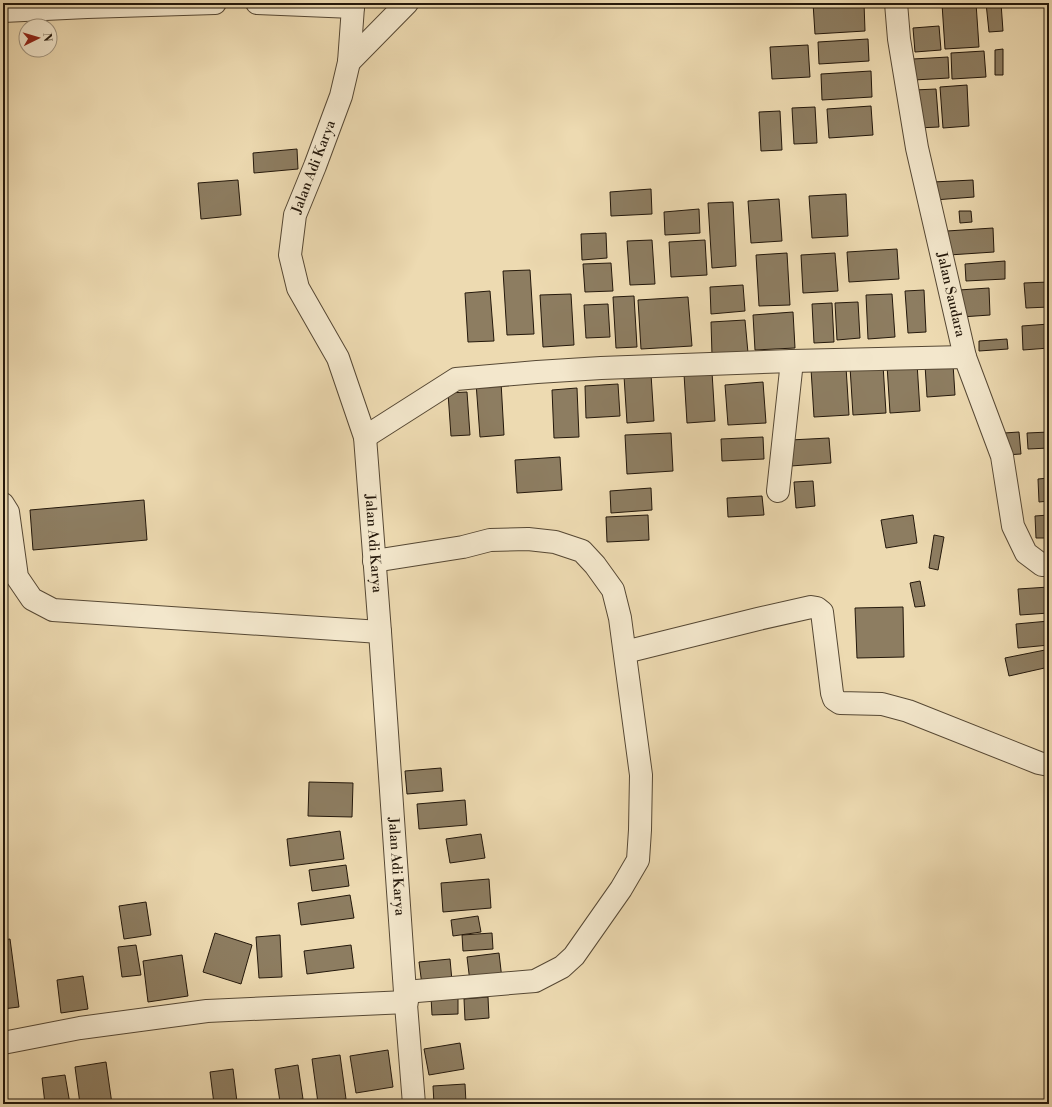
<svg xmlns="http://www.w3.org/2000/svg" width="1052" height="1107" font-family="'Libre Bodoni',serif">
	<style>
		.building { fill: #8d7d61; stroke: #24180b }
		.lines { fill: none; stroke-linecap: round; stroke-linejoin: round }
		.minor-casing { stroke: #564834; stroke-width: 24 }
		.minor { stroke: #f3e7cc; stroke-width: 22 }
		.labels { text-anchor: middle; dominant-baseline: central; stroke-width: 3.5; stroke-linejoin: round; paint-order: stroke }
		.street-label { font-size: 14px; fill: #24180b; stroke: #f3e7cc }
	</style>
	<rect width="100%" height="100%" fill="#eddab1"/>
	<filter id="stains"><feTurbulence type="fractalNoise" baseFrequency=".005" numOctaves="4"/><feColorMatrix values="0 0 0 0 .2 0 0 0 0 .09 0 0 0 0 .02 0 0 0 .5 -.17"/></filter>
	<radialGradient id="worn" r=".72"><stop offset=".6" stop-color="#630" stop-opacity="0"/><stop offset="1" stop-color="#630" stop-opacity=".3"/></radialGradient>
	<path class="building" d="M813,3H864L865,31L815,34Z
		M953,3H976L979,47L945,49L942,4Z
		M986,3H1001L1003,31L989,32Z
		M939,26L941,50L915,52L913,28Z
		M868,39L869,61L819,64L818,42Z
		M808,45L810,77L772,79L770,47Z
		M1003,49V75H995V50Z
		M984,51L986,77L952,79L951,53Z
		M948,57L949,78L914,80L913,59Z
		M871,71L872,97L822,100L821,74Z
		M967,85L969,126L943,128L940,87Z
		M936,89L939,127L917,128L914,90Z
		M871,106L873,135L829,138L827,109Z
		M815,107L817,143L794,144L792,108Z
		M780,111L782,150L761,151L759,112Z
		M297,149L298,169L254,173L253,153Z
		M238,180L241,215L201,219L198,183Z
		M973,180L974,197L934,200L933,182Z
		M651,189L652,214L611,216L610,192Z
		M846,194L848,236L812,238L809,196Z
		M779,199L782,241L751,243L748,201Z
		M733,202L736,266L712,268L708,203Z
		M699,209L700,233L665,235L664,212Z
		M959,211H971L972,222L960,223Z
		M993,228L994,252L949,255L947,231Z
		M606,233L607,258L582,260L581,234Z
		M652,240L655,284L630,285L627,241Z
		M705,240L707,275L671,277L669,242Z
		M897,249L899,279L849,282L847,252Z
		M787,253L790,305L759,306L756,255Z
		M835,253L838,291L803,293L801,255Z
		M1005,261V279L966,281L965,264Z
		M611,263L613,291L585,292L583,264Z
		M530,270L534,334L507,335L503,271Z
		M1049,282V307L1026,308L1024,283Z
		M743,285L745,311L711,314L710,287Z
		M989,288L990,315L961,317L959,290Z
		M924,290L926,332L908,333L905,291Z
		M490,291L494,341L468,342L465,293Z
		M571,294L574,345L543,347L540,295Z
		M892,294L895,337L868,339L866,295Z
		M634,296L637,347L616,348L613,297Z
		M688,297L692,346L641,349L638,300Z
		M858,302L860,338L837,340L835,303Z
		M832,303L834,342L814,343L812,304Z
		M608,304L610,337L586,338L584,305Z
		M793,312L795,348L755,350L753,315Z
		M745,320L748,353L712,355L711,322Z
		M1049,324V348L1023,350L1022,326Z
		M1007,339L1008,349L979,351V341Z
		M917,363L920,411L890,413L887,365Z
		M953,364L955,395L927,397L925,365Z
		M883,365L886,413L853,415L850,367Z
		M846,367L849,415L814,417L811,369Z
		M712,372L715,421L687,423L684,374Z
		M651,374L654,421L627,423L624,376Z
		M501,382L504,435L480,437L476,383Z
		M763,382L766,423L728,425L725,385Z
		M618,384L620,416L586,418L585,386Z
		M577,388L579,437L554,438L552,390Z
		M467,392L470,435L451,436L448,393Z
		M1019,432L1021,454L1005,455L1004,433Z
		M1049,432V448L1028,449L1027,433Z
		M671,433L673,471L627,474L625,435Z
		M763,437L764,459L722,461L721,439Z
		M829,438L831,463L791,466L790,440Z
		M1049,456V471H1046L1045,457Z
		M560,457L562,490L517,493L515,460Z
		M1049,478V501L1039,502L1038,479Z
		M813,481L815,506L796,508L794,482Z
		M651,488L652,510L611,513L610,491Z
		M762,496L764,515L728,517L727,498Z
		M144,500L147,540L33,550L30,510Z
		M648,515L649,540L607,542L606,517Z
		M913,515L917,543L886,548L881,520Z
		M1049,515V538H1036L1035,516Z
		M934,535L944,537L938,570L929,568Z
		M920,581L925,606L915,607L910,583Z
		M1049,587V613L1020,615L1018,589Z
		M903,607L904,657L857,658L855,608Z
		M1049,621V645L1018,648L1016,624Z
		M1045,650L1049,667L1009,676L1005,658Z
		M441,768L443,791L407,794L405,771Z
		M309,782L353,783L352,817L308,816Z
		M465,800L467,825L419,829L417,804Z
		M340,831L344,859L290,866L287,839Z
		M481,834L485,858L450,863L446,839Z
		M346,865L349,886L312,891L309,870Z
		M489,879L491,908L443,912L441,883Z
		M350,895L354,918L301,925L298,903Z
		M146,902L151,935L124,939L119,906Z
		M478,916L481,932L453,936L451,920Z
		M215,933L252,945L241,984L203,972Z
		M492,933L493,949L463,951L462,935Z
		M280,935L282,977L259,978L256,937Z
		M10,939L19,1007L3,1009V940Z
		M136,945L141,975L122,977L118,947Z
		M351,945L354,968L307,974L304,951Z
		M499,953L502,979L470,982L467,957Z
		M182,955L188,996L148,1002L143,961Z
		M450,959L452,981L422,985L419,962Z
		M83,976L88,1009L61,1013L57,980Z
		M458,996V1014L432,1015L431,997Z
		M488,997L489,1018L465,1020L464,999Z
		M460,1043L464,1069L429,1075L424,1049Z
		M388,1050L393,1087L356,1093L350,1056Z
		M340,1055L346,1099L318,1103L312,1059Z
		M106,1062L112,1104H80L75,1067Z
		M298,1065L303,1099L280,1102L275,1069Z
		M233,1069L237,1102L214,1104L210,1072Z
		M65,1075L70,1104H45L42,1078Z
		M465,1084L466,1103L434,1104L433,1086Z"/>
	<g class="lines">
		<g class="minor-casing">
			<g id="minor">
				<path d="M257,3L353,7"/>
				<path id="s1" d="M352,3L353,7L349,62L341,96L315,166L295,215L290,255L298,288L338,358L365,437L380,632L405,992L414,1104"/>
				<path id="s2" d="M896,3L899,39L917,148L965,357L1002,456L1013,526L1026,553L1042,565L1049,564"/>
				<path d="M3,11L87,7L215,3"/>
				<path d="M349,62L407,3"/>
				<path d="M365,437L456,379L537,372L601,368L792,361L965,357"/>
				<path d="M778,491L792,361"/>
				<path d="M3,504L8,512L17,577L32,599L53,610L380,632"/>
				<path d="M374,561L463,547L490,540L528,539L555,542L582,551L595,565L613,590L620,618L641,775L640,830L638,860L621,889L574,956L562,967L535,981L405,992"/>
				<path d="M625,652L758,619L811,607L817,608L822,612L832,693L834,699L840,703L882,704L908,711L1039,763L1049,765"/>
				<path d="M3,1043L80,1028L207,1011L407,1002"/>
			</g>
		</g>
		<use href="#minor" class="minor"/>
	</g>
	<g class="labels">
		<g class="street-label">
			<text transform="translate(314 167) rotate(-69)">Jalan Adi Karya</text>
			<text stroke="none"><textPath href="#s2" startOffset="297">Jalan Saudara</textPath></text>
			<text stroke="none"><textPath href="#s1" startOffset="567">Jalan Adi Karya</textPath></text>
			<text stroke="none"><textPath href="#s1" startOffset="891">Jalan Adi Karya</textPath></text>
		</g>
	</g>
	<rect width="1052" height="1107" fill="none" stroke="#eddab1" stroke-width="16"/>
	<rect x="4" y="4" width="1044" height="1099" fill="none" stroke="#24180b" stroke-width="2"/>
	<rect x="8" y="8" width="1036" height="1091" fill="none" stroke="#24180b"/>
	<g transform="translate(38 38) rotate(85)"><circle r="19" fill="#f3e7cc" stroke="#a0947f"/>
	<path d="M0-3L7 15L0 10L-7 15Z" fill="#8f2418"/>
	<text y="-6" font-size="11" font-weight="bold" text-anchor="middle" fill="#24180b">N</text>
	</g>
	<rect width="100%" height="100%" filter="url(#stains)"/>
	<rect width="100%" height="100%" fill="url(#worn)"/>
</svg>
